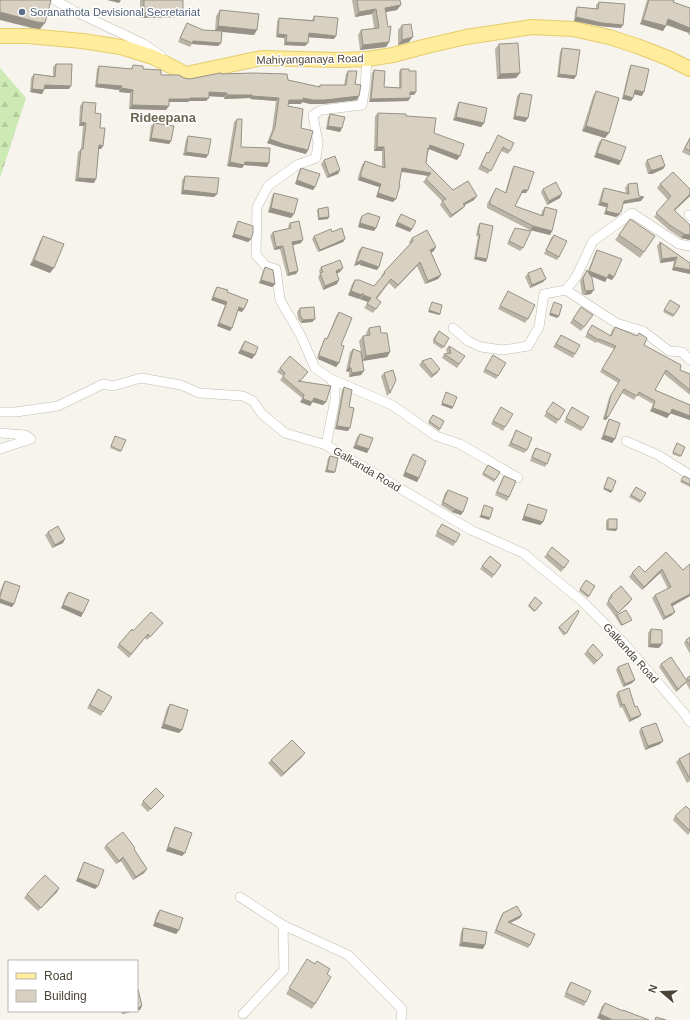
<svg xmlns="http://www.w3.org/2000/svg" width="690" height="1020" font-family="Arial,sans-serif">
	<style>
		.forest { fill: url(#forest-firs) }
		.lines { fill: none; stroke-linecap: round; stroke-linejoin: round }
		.minor-casing { stroke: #c2bdae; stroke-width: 10 }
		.primary-casing { stroke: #e6cc6a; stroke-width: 16 }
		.minor { stroke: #fff; stroke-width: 9 }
		.primary { stroke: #ffec9c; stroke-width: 14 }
		.wall { fill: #bab4a6 }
		.shaded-wall { fill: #979287 }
		.building { fill: #d8d1c1; stroke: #979287 }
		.service-dot { fill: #5c6f8a; stroke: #fff; stroke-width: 1.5 }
		.labels { text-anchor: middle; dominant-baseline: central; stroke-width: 3; stroke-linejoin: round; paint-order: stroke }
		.service-label { font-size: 11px; fill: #4e5e75; stroke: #fff; text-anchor: start }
		.street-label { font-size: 11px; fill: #4b4539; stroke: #fff }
		.quarter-label { font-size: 13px; font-weight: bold; fill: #6e6550; stroke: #fff }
	</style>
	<defs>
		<pattern id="forest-firs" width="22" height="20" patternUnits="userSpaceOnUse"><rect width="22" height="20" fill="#cdeab5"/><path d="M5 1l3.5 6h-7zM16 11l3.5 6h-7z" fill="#b2ca9c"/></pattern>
	</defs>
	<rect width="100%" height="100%" fill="#f6f4ec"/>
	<path class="forest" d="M0,68L26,98L0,178Z"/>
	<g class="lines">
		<g class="minor-casing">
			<path id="minor" d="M55,0L74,11L144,44L161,56
				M367,59L365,86L362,105L321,110L313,115L318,143L316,158L297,165L268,186L257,207L256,255L266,266L276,269L280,300L301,336L315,368L331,379L335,387V400L326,445L471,530L523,553L583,602L623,642L684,713L690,722
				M689,215L690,216
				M566,290L576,277L593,241L632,213L679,244L690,246
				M453,328L468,341L481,347L503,350L528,346L539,327L544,294L566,290L616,323L643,331L669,351L682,352L690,360
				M331,379L392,405L436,436L460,444L518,478
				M0,412H16L58,406L103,384L113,386L141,378L181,385L199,393L243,396L253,401L262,414L285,433L326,445
				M0,433L25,435L31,439L0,449
				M626,441L658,455L690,475
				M240,897L283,925L348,955L402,1009L401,1020
				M243,1014L284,970L283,925"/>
		</g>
		<g class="primary-casing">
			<path id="primary" d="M0,36H28L82,41L121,47L153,57L186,74L262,58L339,60L367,59L393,55L427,46L466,37L532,27L573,29L609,37L637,46L668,58L690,69"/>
		</g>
		<use href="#minor" class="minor"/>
		<use href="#primary" class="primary"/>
	</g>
	<path class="wall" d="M140,0H183V12L180,17L140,18Z
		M352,0H400L397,10L386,12L389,42L386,47L360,50L358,35L361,30L374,28L372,14L355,17Z
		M647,0H674L673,2L690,8V35H688L689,33L666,25L663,31L640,24Z
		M599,2L621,28L599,26L574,21L575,11L577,7L596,9V5Z
		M220,10L254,35L222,32L221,43L218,46L192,44L190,47L178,42L185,27L187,23L203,30L215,31L216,16Z
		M314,16L334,39L308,37L305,46L284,45V38L276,37L277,22L279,18L312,20Z
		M402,25L409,42L398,45V30Z
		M499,44L520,73L516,78L497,79L495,49Z
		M562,48L576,76L574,79L557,77L560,52Z
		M56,64L69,89H44L42,94L30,92L31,78L34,74L53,76V67Z
		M133,65L161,75L190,79L221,74L288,80L318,87L320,85H344L346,74L348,71L355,84L357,100L323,104H310L302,102L301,104H288V106L301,128L306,154L280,147L267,143L272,130L276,101L250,99V98L224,99V97L209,96L206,101H189L188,102H169L166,110L129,109L130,93L119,92V90L95,87L97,69L99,66L131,69Z
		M631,65L642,96L634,94L633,98L631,101L622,99L629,69Z
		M401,69L409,71L414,95H410V98L408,101L369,102L372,73L374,70L384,87L399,88V72Z
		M596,91L609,133L605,138L582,131L593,96Z
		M520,93L528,118L525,122L513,119L517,96Z
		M83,102L95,113L100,128L103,146L101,149H99L94,183L75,181L78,152L81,149L83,126H79L80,106Z
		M459,102L484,123L481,127L453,120L457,105Z
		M378,113L406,116L434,133L457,160L429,149L426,163L453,190L474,200L464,205L462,209L450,218L440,205L442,201L423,182L428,176L401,172L393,202L376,197L379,187L358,180V177L362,165L365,161L382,167V151H374L375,116Z
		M330,114L342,128L340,132L326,129L328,117Z
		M237,119L241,147L269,163L267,167L244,165L242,168L227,166L234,122Z
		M154,123L171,141L169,144L149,141L151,126Z
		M498,135L510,151L508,154L501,151L488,174L478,169L485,156L487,152L489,153Z
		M188,136L208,155L206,158L183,155L186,140Z
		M690,137V156L682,152Z
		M602,139L621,161L619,165L594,157L599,142Z
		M324,160L338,174L327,178L321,164Z
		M647,160L665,166L663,169L652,174H648L645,164Z
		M514,166L526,193H522L515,206L541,215L542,211L545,207L552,231L550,235L530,230L487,208V204L496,188L505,193L512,169Z
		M301,168L315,187L313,190L295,184L299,171Z
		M185,176L217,194L214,197L181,194L182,180Z
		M628,184L639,196L641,201L623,204L621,212L619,215L616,217L604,214L606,207L598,205L602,191L604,188L626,193L625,188Z
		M660,184L690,196L674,211L690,225V240L681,238L669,230L654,217L668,200L657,188Z
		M543,189L560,198L547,205L541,192Z
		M274,193L291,218L268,212L272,196Z
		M318,209L328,219L318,220L317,210Z
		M362,216L376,228L374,231L358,227L360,219Z
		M630,219L655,236L640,258L615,240Z
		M238,221L251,239L248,242L232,237L236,225Z
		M290,223L301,243L293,245L298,271L296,274L287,276L280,249L274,250L270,236L273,232L289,229L288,226Z
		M480,223L487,259L486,262L474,259L478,236H476L478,226Z
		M515,228L523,248L520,251L507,244Z
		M332,232L345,239L343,242L318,252L312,239L314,236Z
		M554,235L559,257L557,260L544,254L551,238Z
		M43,236L50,273L30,265L40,241Z
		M412,238L434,251L431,252L441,275L438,279L425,284L417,266L395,289L389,283L377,299L381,302L373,313L364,308L368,302L360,299V298L359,299L348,295L352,284L355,280L374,286L382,277L381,276L384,272L410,244L409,242Z
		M660,242L690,263V274L672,270L674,261L660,263L657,246Z
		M362,247L377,270L360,265V264L354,266L359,250Z
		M597,250L612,280L607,278L605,282L591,276V294L584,295L582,294L580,281L587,270L588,271L595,253Z
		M265,267L275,284L272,287L259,283L263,271Z
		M321,267L340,272L337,273V284L323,290L318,277L320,274L319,271Z
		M528,273L543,282L530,288L525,277Z
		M217,287L227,292L242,312L238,311L232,328L230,331L217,326L225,305L211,300L215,290Z
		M508,291L528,319L525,323L498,309Z
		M670,300L680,306L673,317L663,312Z
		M581,307L593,315L581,331L570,323Z
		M300,308L315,319L312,322L301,323L298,319L297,312Z
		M339,312L341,345L339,363L336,367L318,359L317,357L323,342L325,338L327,339L336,316Z
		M592,325L610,336L612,330L615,327L636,336L639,333L644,345L680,370L690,374V395L664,374L655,390L690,405V420L670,413L667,418L650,411L653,404L637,395L634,400L622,393L606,420L603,419L609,398L618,383L600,372L614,349L597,342L596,343L585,337Z
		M369,328L381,333L390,352L387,357L362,361L361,375L349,377V372L346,371L350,352L353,349L361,352L359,341L363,336H366V333Z
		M439,331L449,338L442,349L433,343V339Z
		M561,335L575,354L573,358L553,347Z
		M245,341L252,359L238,353L242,345Z
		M449,346L465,356L457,368L442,358L444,354L447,353L446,349Z
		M493,355L498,376L496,379L483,372Z
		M422,361L440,369L437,373L431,378L419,365Z
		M280,368L308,372L300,382L326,402L323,405L313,402L310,406L300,402L302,398L280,380L283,376L277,372Z
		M384,373L390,393L387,396L381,376Z
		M344,387L348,431L335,429L342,390Z
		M553,402L565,410L556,424L544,416Z
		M501,407L505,427L503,431L491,424Z
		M572,407L583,428L581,431L564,422Z
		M433,415L444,421L439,431L428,423Z
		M609,419L615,439L612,443L601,439L607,423Z
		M516,430L527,450L524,453L508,446Z
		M360,434L369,449L367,453L353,448L357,437Z
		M115,436L121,451L120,452L110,448Z
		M677,443L681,456L680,457L672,454Z
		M536,448L547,464L545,467L530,461L534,451Z
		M413,454L423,460L419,478L417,482L403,476L410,458Z
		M330,456L334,473L325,472L328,458Z
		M488,465L500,472L494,482L482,475Z
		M504,476L509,497L507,501L495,495L502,479Z
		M684,476L690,479V487L680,482Z
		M636,487L646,493L640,503L629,497Z
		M448,490L463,512L461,515L452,512L441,505L445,493Z
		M528,504L543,522L540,525L522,520L526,508Z
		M608,519L617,529L616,531L606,530V521Z
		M442,524L456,542L453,546L435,536Z
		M48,532L63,543L52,548L45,535Z
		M666,552L683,570L690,564V596L672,606V615L663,620L652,598L655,595L668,589L660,573L642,590L629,577L632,573L645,572Z
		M547,554L567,565L561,572L544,557Z
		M490,556L501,565L492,578L480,569Z
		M586,580L589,596L588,598L579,591Z
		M5,581L14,604L12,607L0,603V592L3,584Z
		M69,592L83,613L81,617L61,608L66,595Z
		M611,595L632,599L629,603L617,614L630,621L621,626L615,616H616H615L606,604L609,600L608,599Z
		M535,597L542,603L534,612L528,606Z
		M579,612L564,636L558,628L559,627Z
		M163,623L160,626L147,640L145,638L129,658L117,647L119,644L133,631Z
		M651,629L659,648L648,647V633Z
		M690,637V654L684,643L686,640Z
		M587,651L603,655L594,665L584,654Z
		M661,664L686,680L687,678L690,676V690L686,683L676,692L659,667Z
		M618,667L632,683L623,687L616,670Z
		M98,689L103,712L101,716L87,708Z
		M618,692L635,707L641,715L639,717L629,722L622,707L620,708L616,695Z
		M170,704L179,733L161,728L167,708Z
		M641,728L660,744L645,750L639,732Z
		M690,753V781L687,783L676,762L679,759Z
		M302,757L281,777L268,763L271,760Z
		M164,796L148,812L141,805L143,801Z
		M690,810V832L688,835L673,820L675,816Z
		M175,827L182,856L166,851L173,830Z
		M106,845L135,848L134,849L147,869L144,873L133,880L121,861L116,864L104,848Z
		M84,862L95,889L76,881L82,866Z
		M59,888L57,892L38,911L24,898L27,894Z
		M160,910L179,930L176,934L153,926L157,913Z
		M503,913L520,918L510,923L530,945L528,948L494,933L501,916Z
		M463,928L483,949L459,946L461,932Z
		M307,959L315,964L327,974L315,1004L312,1009L286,994Z
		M571,982L586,1002L584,1006L564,997L568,986Z
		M605,1003L623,1011L597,1018L602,1006Z
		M121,1011H135L122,1014Z"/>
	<path class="shaded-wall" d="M107,0H121L119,3Z
		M401,5L397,10L381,13L385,8Z
		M376,9L372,14L355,17L359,12Z
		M0,12L45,23L40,29L32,28L0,20Z
		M183,12L180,17L140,18L144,13Z
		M576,17L623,25L621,28L599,26L574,21Z
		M668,19L690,28V31L689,33L665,24Z
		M643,20L666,26L663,31L640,24Z
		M218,26L257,30L254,35L215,31Z
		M309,33L336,36L334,39L306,37Z
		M278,34L287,35L284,38L276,37Z
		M413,37L409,42L398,45L402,40Z
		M193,41L221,43L218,46L192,44Z
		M286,42L308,43L305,46L284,45Z
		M389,42L386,47L360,50L363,45Z
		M520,73L516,78L497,79L500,74Z
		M559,74L576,76L574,79L557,77Z
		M97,84L122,86L119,90L95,87Z
		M45,85L71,86L69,89H42Z
		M121,88L133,90L130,93L119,92Z
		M32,89L44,90L42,94L30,92Z
		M635,90L644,92L642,96L632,94Z
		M209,92L227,93L224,97L206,96Z
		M410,92H416L414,95H407Z
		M227,95H252L250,98L224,99Z
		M624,95L633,98L631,101L622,99Z
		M252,96L279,98L276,101L250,99Z
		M359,96L357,100L323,104H310L302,102L301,104H286L289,100L303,98Z
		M190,98H209L206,101H189L188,102H167L169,99Z
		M410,98L408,101L369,102L371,99Z
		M132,105L169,106L166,110L129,109Z
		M515,116L528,118L525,122L513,119Z
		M456,117L484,123L481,127L453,120Z
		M81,122L86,123L83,126H79Z
		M328,126L342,128L340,132L326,129Z
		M586,126L609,133L605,138L582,131Z
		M151,138L171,141L169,144L149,141Z
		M270,139L308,150L306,154L280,147L267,143Z
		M99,145L103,146L101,149H97Z
		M430,145L460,156L457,160L429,149L427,151Z
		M377,147H384L382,151H374Z
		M186,152L208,155L206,158L183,155Z
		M597,153L621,161L619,165L594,157Z
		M230,162H245L269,163L267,167L244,165L242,168L227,166Z
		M665,166L663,169L652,174H648L651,170Z
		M402,168L431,173L429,176L400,171Z
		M340,170L338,174L327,178L329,175Z
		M361,177L381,184L379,187L358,180Z
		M78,178L96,179L94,183L75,181Z
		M297,180L315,187L313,190L295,184Z
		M183,190L217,194L214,197L181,194Z
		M523,190H528L526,193H521Z
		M378,193L396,199L393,202L376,197Z
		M562,194L560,198L547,205L549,201Z
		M690,194V196L671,214L674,210Z
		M477,196L474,200L461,207L463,204Z
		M644,197L641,201L621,204L624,201Z
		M601,202L608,204L606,207L598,205Z
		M465,206L462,209L450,218L452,215Z
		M271,208L294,214L291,218L268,212Z
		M606,211L621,212L619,215L616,217L604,214Z
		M329,217L328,219L318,220L319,218Z
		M397,222L412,229L410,232L395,226Z
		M360,223L376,228L374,231L358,227Z
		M533,226L552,231L550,235L530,230Z
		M234,234L251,239L248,242L232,237Z
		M684,234L690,235V240L681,238Z
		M345,239L343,242L318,252L320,250Z
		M303,240L301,243L290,246L292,242Z
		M283,246L280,249L274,250L276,247Z
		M436,247L434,251L428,254L430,250Z
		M476,257L487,259L486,262L474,259Z
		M677,257L674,261L660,263L662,259Z
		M34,260L54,268L50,273L30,265Z
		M362,260L360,264L354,266L356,263Z
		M362,261L379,267L377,270L360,265Z
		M420,262L417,266L395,289L398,285Z
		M674,267L690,270V274L672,270Z
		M343,268L340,272L333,275L336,271Z
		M298,271L296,274L287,276L289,273Z
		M589,271L607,278L605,282L586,274Z
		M609,274L614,277L612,280L607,278Z
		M441,275L438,279L425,284L428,281Z
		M546,279L543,282L530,288L532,285Z
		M261,280L275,284L272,287L259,283Z
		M339,280L337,284L323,290L325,286Z
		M594,290L591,294L584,295L587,291Z
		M351,291L362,295L359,299L348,295Z
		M363,295L371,298L368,302L360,299Z
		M213,297L227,302L225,305L211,300Z
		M239,307L244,309L242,312L237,310Z
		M429,310L440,314L439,315L428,312Z
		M550,313L559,316L557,318L549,315Z
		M315,319L312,322L301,323L303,320Z
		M219,323L232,328L230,331L217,326Z
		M241,350L255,355L252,359L238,353Z
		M390,352L387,357L362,361L366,356Z
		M320,356L339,363L336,367L318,359Z
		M349,367L351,368L349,372L346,371Z
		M440,369L437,373L431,378L433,375Z
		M364,371L361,375L349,377L352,373Z
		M314,398L326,402L323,405L312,402Z
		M303,399L312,402L310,406L300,402Z
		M442,403L453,407L452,409L441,405Z
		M653,408L670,414L667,418L650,411Z
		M672,409L690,416V420L669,413Z
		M606,416L608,417L606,420L603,419Z
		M337,426L350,428L348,431L335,429Z
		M604,435L615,439L612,443L601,439Z
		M356,445L369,449L367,453L353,448Z
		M327,470L335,472L334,473L325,472Z
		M405,472L419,478L417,482L403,476Z
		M604,488L612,491L611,493L603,489Z
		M455,509L463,512L461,515L452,512Z
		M481,515L490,518L489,520L479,517Z
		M524,516L543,522L540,525L522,520Z
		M608,529H617L616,531L606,530Z
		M65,539L63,543L52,548L55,545Z
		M662,569L660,573L642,590L644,587Z
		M690,594V596L669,608L671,604Z
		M0,599L14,604L12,607L0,603Z
		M632,599L629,603L615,616Z
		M63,605L83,613L81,617L61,608Z
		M675,612L672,615L663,620L665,617Z
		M650,644H662L659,648L648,647Z
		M635,680L632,683L623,687L625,684Z
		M687,681L676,692L678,689Z
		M641,715L639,717L629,722L631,719Z
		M164,724L182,730L179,733L161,728Z
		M663,741L660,744L645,750L648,746Z
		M305,753L302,757L281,777L284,773Z
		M168,847L185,853L182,856L166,851Z
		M123,857L121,861L116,864Z
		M147,869L144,873L133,880L136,877Z
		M78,878L98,886L95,889L76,881Z
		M59,888L57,892L38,911L41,908Z
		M522,915L520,918L506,925L508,922Z
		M155,922L179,930L176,934L153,926Z
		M462,942L485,945L483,949L459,946Z
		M142,1006L140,1010H137V1008Z
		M125,1011H135L122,1014Z
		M600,1014L613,1020H602L597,1018Z"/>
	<path class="building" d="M0,0H51L45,23L37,22L0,12Z
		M144,0H183V12L144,13Z
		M357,0H400L401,5L385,8L388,27L391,26L389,42L363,45L361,30L379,28L376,9L359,12Z
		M649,0H674L673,2L690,8V28L668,19L666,26L643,20Z
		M599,2L625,4L623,25L602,23L576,17L577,7L598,9Z
		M220,10L259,14L257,30L218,26Z
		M314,16L338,18L336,36L309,33L308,43L286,42L287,35L278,34L279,18L314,21Z
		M187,23L203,30L222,31L221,43L193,41L192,43L180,38Z
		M411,24L413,37L402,40V25Z
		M518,43L520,73L500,74L499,44Z
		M562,48L580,50L576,76L559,74Z
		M56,64H72L71,86L45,85L44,90L32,89L34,74L55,77Z
		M133,65L143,66V69L161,70V75H179L184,78L190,79L220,73H221V74L253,73L287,74L288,80L320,87V85H346L348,71H357L355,84L361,85L359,96L325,100H313L303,98V100H289L288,106L303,109L301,128L313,131L308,150L283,144L270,139L275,127L279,98L252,96V95H227V93L209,92V98H190V99H169V106L132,105L133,90L121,88L122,86L97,84L99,66L132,69Z
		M631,65L649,69L644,92L635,90L633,98L624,95Z
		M401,69H409V71H416V92H410V98L371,99L374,70L385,71L384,87L401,88Z
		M596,91L619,98L609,133L586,126Z
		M520,93L532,95L528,118L515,116Z
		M83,102L96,103L95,113L101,114L100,128H105L103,146L99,145L96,179L78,178L81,149H83L86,123L81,122Z
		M459,102L487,108L484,123L456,117Z
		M378,113L406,114V116L436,118L434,133L464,144L460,156L430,145L429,148H428L426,163L453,190L468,181L477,196L463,204L465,206L452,215L442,201L446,199L426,179L431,173L402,168L399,185H400L396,199L378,193L381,184L361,177V173L365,161L385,168L384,147H377Z
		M330,114L345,117L342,128L328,126Z
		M237,119H242L241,147L270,148L269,163L245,162L244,165L230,162Z
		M154,123L174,126L171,141L151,138Z
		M498,135L514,143L510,151L503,147L491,171L481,165L487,152L489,153Z
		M188,136L211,139L208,155L186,152Z
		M690,138V151L685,148Z
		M602,139L626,147L621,161L597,153Z
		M661,155L665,166L654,170H651L647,160Z
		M335,156L340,170L329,175L324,160Z
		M514,166L534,172L528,190H523L515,206L543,216L545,207L557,210L552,231L533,226L490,204V201L496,188L506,193Z
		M301,168L320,174L315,187L297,180Z
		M673,172L690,189V194L674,210L690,225V235L684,234L671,226L656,213L671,196L660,184Z
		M185,176L219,178L217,194L183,190Z
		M556,182L562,194L549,201L543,189Z
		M637,183L639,196L644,197L624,201L621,212L618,214L606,211L608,204L601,202L604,188L629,194L628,184Z
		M274,193L298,199L294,214L271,208Z
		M328,207L329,217L319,218L318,209Z
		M368,213L380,217L376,228L360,223L362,216Z
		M401,214L416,221L412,229L397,222Z
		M630,219L655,236L644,252L619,235Z
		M238,221L253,226V233L251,239L234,234Z
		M299,221L303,240L292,242L298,271L289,273L283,246L276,247L273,232L291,228L290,223Z
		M480,223L493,226L487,259L476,257L480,234H478Z
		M342,228L345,239L320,250L314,236L331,229L332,232Z
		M515,228L531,231L523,248L509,241Z
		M427,230L436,247L430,250L441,275L428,281L420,262L398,285L391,279L376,298L381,302L376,309L367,304L371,298L363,295V293L362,295L351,291L355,280H359L374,286L385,273L384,272L413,241L412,238Z
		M554,235L567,241L559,257L546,250Z
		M43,236L64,244L54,268L34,260Z
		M660,242L690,263V270L674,267L677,257L662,259Z
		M362,247L383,253L379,267L362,261V260L356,263Z
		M597,250L622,259L614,277L609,274L607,278L589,271Z
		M340,260L343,268L336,271L339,280L325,286L320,273L323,272L321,267Z
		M265,267L273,270L275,284L261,280Z
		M541,268L546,279L532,285L528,273Z
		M587,270L592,278L594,290L587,291L585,290L583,278Z
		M217,287L228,290L227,292L248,300L244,309L239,307L232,328L219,323L227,302L213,297Z
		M508,291L535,305L528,319L500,306Z
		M670,300L680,306L674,315L664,310Z
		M432,302L442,305L440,314L429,310Z
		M554,302L562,305L559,316L550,313Z
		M314,307L315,319L303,320L300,315V308Z
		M581,307L593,315L584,327L573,319Z
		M339,312L352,318L341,345L344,346L339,363L320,356L319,354L325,338L327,339Z
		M592,325L611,336L615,327L637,336L639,333L647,338L644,345L681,365L680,370L690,374V390L666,370L655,390L690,405V416L672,409L670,414L653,408L655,401L639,392L637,396L624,389L608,417L606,416L611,395L620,380L602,369L616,346L599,339V340L587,333Z
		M380,326L381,333H387L390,352L366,356L363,336L370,335L369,328Z
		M439,331L449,338L444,347L435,341V338Z
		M561,335L580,345L575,354L556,344Z
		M245,341L258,347L255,355L241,350Z
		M449,346L465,356L459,364L444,354L451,353Z
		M353,349L361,352L364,371L352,373L351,368L349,367Z
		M493,355L506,363L498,376L485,369Z
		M290,356L308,372L300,381H298L331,386L326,402L314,398L312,402L303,399L304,395L283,377L285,373L280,368Z
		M431,358L440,369L433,375L422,361Z
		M393,370L396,380L390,393L384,373Z
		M344,387L352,390L349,407L354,408L350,428L337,426Z
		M446,392L457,397L453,407L442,403Z
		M553,402L565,410L559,420L546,412Z
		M501,407L513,414L505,427L493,421Z
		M572,407L589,417L583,428L566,418Z
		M433,415L444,421L440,429L429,421Z
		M609,419L620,423L615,439L604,435Z
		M516,430L532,438L527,450L511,443Z
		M360,434L373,438L369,449L356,445Z
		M115,436L126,440L121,451L111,446Z
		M677,443L685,447L681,456L673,452Z
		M536,448L551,454L547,464L532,457Z
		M413,454L423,459V460L426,461L419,478L405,472Z
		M330,456L338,458L335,472L327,470Z
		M488,465L500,472L495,480L483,473Z
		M504,476L516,481L509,497L497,492Z
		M684,476L690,479V485L681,480Z
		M608,477L616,481L612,491L604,488Z
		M636,487L646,493L641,501L631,495Z
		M448,490L468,498L463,512L455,509L443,502Z
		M528,504L547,510L543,522L524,516Z
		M484,505L493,508L490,518L481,515Z
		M608,519H617V529H608Z
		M442,524L460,534L456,542L437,532Z
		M58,526L65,539L55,545L48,532Z
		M552,547L569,561L564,568L547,554Z
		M666,552L683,570L690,564V594L671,604L675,612L665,617L655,595L671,587L662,569L644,587L632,573L639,566L645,572Z
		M490,556L501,565L494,575L482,566Z
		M586,580L595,586L589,596L580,589Z
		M5,581L20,586L14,604L0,599V596Z
		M621,586L632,599L618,613L608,601L612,597L611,595Z
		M69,592L89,600L83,613L63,605Z
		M535,597L542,603L535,611L529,605Z
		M578,610L579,612L566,634L559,627Z
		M626,610L632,620L622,625L617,615Z
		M151,612L163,623L150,637L148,634L131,654L119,644L132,629L133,631Z
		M651,629L662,630V644H650Z
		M690,637V646L686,640Z
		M593,644L603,655L597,661L587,651Z
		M671,657L687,681L678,689L661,664Z
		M628,663L635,680L625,684L618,667Z
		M690,676V682L687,678Z
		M629,688L635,707L637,706L641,715L631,719L624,704L622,705L618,692Z
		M98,689L112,697L103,712L90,705Z
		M170,704L188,710L182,730L164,724Z
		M656,723L663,741L648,746L641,728Z
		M292,740L305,753L284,773L271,760Z
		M690,753V779L679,759Z
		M156,788L164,796L151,809L143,801Z
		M686,806L690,810V831L675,816Z
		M175,827L192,833L185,853L168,847Z
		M123,832L135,848L134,849L147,869L136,877L123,857L119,861L106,845Z
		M84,862L104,870L98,886L78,878Z
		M45,875L59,888L41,908L27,894Z
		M517,906L522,915L508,922L535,934L530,945L496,930L503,913Z
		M160,910L183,918L179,930L155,922Z
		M463,928L487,932L485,945L462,942Z
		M307,959L315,964L317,961L330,969L327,974L331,977L315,1004L289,988Z
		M571,982L591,991L586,1002L566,993Z
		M137,989H138L142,1006L137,1008Z
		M605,1003L623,1011V1010L649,1020H613L600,1014Z
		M656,1017L666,1020H655Z"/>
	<circle class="service-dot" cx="22" cy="12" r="4"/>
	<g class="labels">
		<g class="service-label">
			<text x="30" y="12">Soranathota Devisional Secretariat</text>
		</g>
		<g class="street-label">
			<text transform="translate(310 59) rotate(-1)">Mahiyanganaya Road</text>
			<text transform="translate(367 469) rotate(31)">Galkanda Road</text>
			<text transform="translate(631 653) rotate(48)">Galkanda Road</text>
		</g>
		<g class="quarter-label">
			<text x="163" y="117">Rideepana</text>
		</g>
	</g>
	<rect x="8" y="960" width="130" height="52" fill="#ffffff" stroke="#b7b5b0"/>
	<rect x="16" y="973" width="20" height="6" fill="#ffec9c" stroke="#b7b5b0"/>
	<text x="44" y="980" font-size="12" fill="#4b4539">Road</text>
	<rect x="16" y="990" width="20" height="12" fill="#d8d1c1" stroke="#b7b5b0"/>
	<text x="44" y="1000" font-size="12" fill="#4b4539">Building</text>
	<g transform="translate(662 992) rotate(289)" stroke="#ffffff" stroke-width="3" paint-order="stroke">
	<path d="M0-3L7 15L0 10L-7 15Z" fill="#4b4539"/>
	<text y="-6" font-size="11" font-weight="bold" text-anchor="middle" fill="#4b4539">N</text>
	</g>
</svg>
